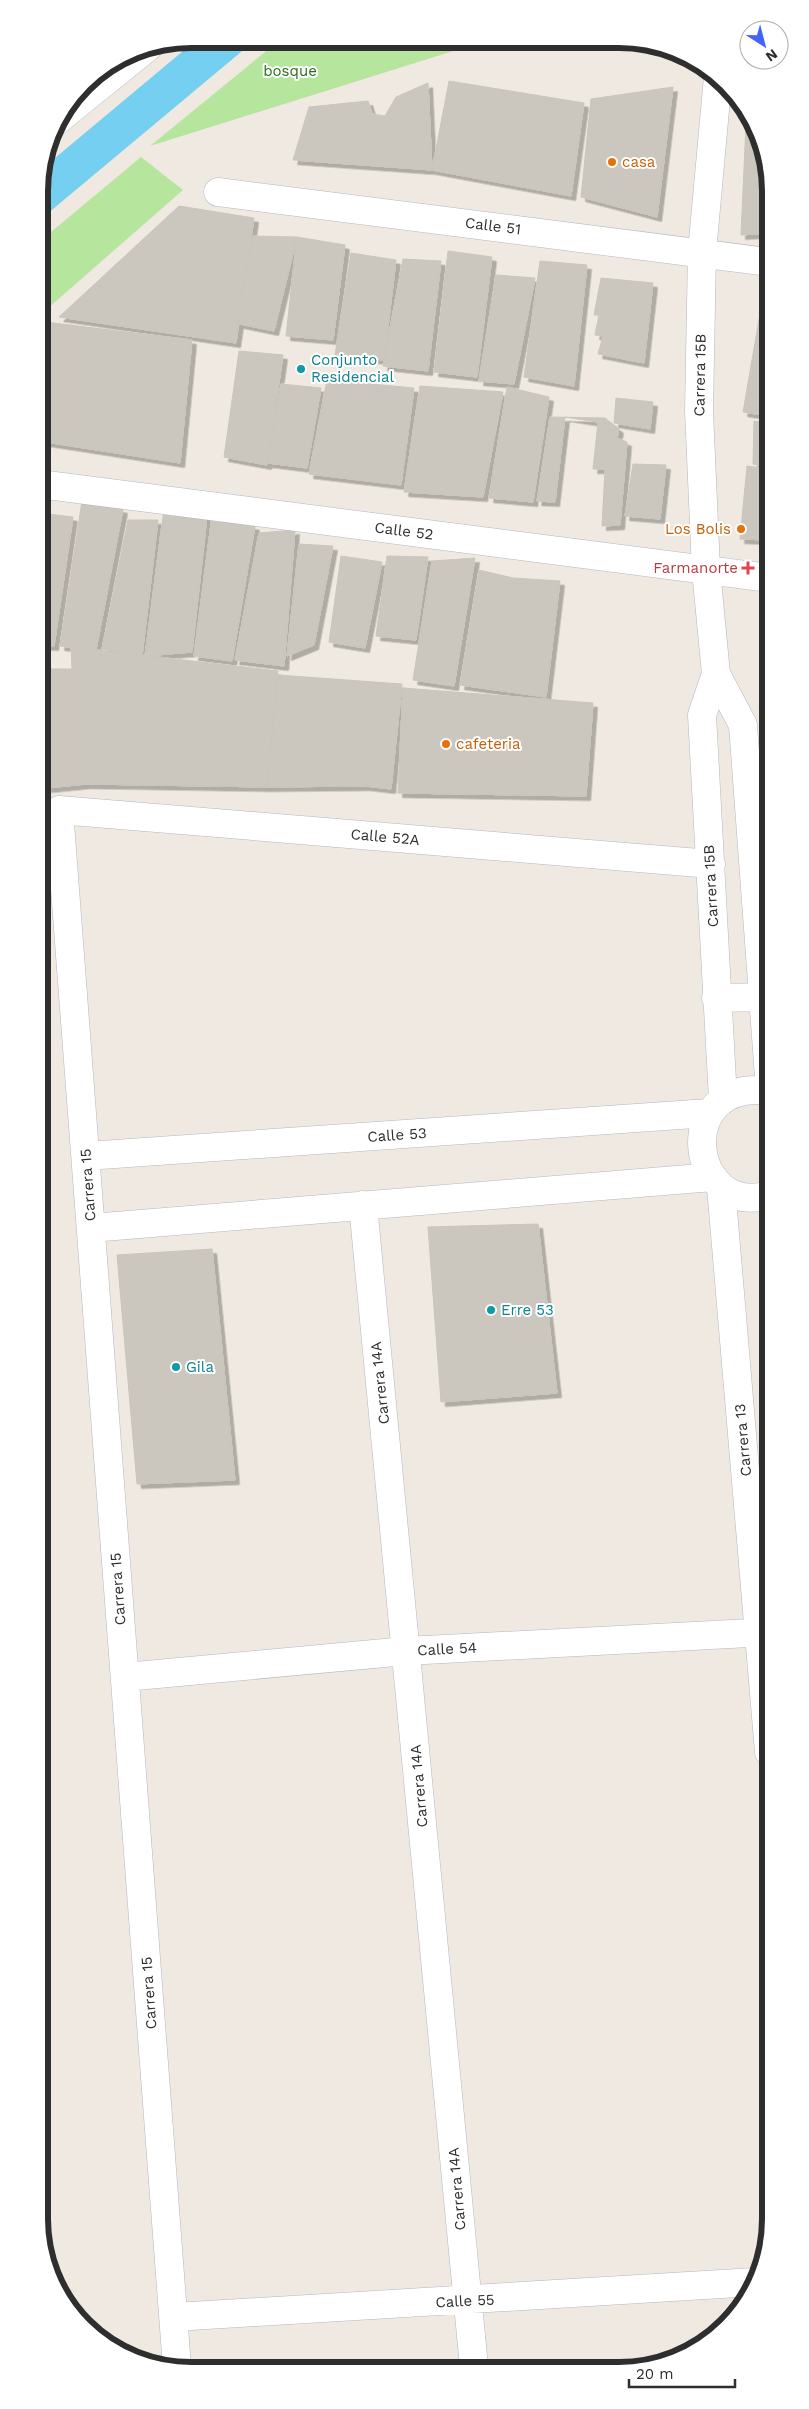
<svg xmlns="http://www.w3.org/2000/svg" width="809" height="2409" font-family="'Work Sans',sans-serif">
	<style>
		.green { fill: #b6e59e }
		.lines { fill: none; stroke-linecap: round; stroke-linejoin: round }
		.canal { stroke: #75cff0; stroke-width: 38 }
		.building { fill: #cbc7bf; stroke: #cbc5ba; filter: url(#shadow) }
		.minor-casing { stroke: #b4b7c1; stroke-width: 29 }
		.minor { stroke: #fff; stroke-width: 28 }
		.food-dot { fill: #e8710a; stroke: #fff; stroke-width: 2 }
		.culture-dot { fill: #0f9aa8; stroke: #fff; stroke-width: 2 }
		.health-dot { fill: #e0444e; stroke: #fff; stroke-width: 2 }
		.labels { text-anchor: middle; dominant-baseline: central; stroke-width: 4; stroke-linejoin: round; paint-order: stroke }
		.park-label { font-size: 15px; fill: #2c6e1b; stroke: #fff }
		.food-label { font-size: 15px; fill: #c56008; stroke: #fff; text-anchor: start }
		.street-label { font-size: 15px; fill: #2e2e2e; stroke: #fff }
		.culture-label { font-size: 15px; fill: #0d838f; stroke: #fff; text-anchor: start }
		.health-label { font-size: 15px; fill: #be3a42; stroke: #fff; text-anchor: end }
		.rim { fill: none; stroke: #2e2e2e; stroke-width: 6 }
	</style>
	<defs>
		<filter id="shadow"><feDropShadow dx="4.5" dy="4.5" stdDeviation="0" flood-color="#0004"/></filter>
	</defs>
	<rect width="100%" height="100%" fill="#efe9e1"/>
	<path class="green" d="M281,39L485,41L150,146Z
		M141,157L183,190L39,316V242Z"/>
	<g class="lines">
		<path class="canal" d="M39,196L227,39"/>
	</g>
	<path class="building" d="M449,81L584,103L571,196L432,170Z
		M428,83L432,170L293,160L309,107L368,101L372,114L385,116L396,97Z
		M673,87L657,217L581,197L591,99Z
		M746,124L755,126L767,161V233L741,235Z
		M179,206L254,218L236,343L59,317Z
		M253,236L297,237L274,331L235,323Z
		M297,237L345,245L333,340L286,336Z
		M448,251L492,257L477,377L434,372Z
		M351,253L396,260L384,360L335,355Z
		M403,259L441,261L428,371L383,366Z
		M540,261L587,265L574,386L524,377Z
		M496,275L535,278L514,384L479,381Z
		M601,278L653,283L644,363L598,354L603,336L595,335L599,315H594Z
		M762,302L768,303V416L743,412Z
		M45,322L192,340L180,463L39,441V339Z
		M239,351L283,355L267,465L224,457Z
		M327,380L414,388L401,485L309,474Z
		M281,384L321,388L307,468L268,463Z
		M420,386L503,392L483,497L404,492Z
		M507,387L549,397L533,502L489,498Z
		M616,398L653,402L650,429L614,423Z
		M550,417L605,418L619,429L617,438L627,442L620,525L602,526L605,469H593L598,422L565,417L555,502L537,501Z
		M754,421L768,423V466L753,464Z
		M633,464L666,465L660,519L625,516Z
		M747,466L768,469V540L740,539Z
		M82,501L123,509L96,650L60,646Z
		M164,509L207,516L192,652L145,656Z
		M40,513L73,517L54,646L40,645Z
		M212,516L255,526L232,661L194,656Z
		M128,520H158L142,656L102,649Z
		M295,530L284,666L235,660L259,533Z
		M299,544L333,546L314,645L287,656Z
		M341,556L382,562L365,648L329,642Z
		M387,556L428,557L416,640L376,636Z
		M475,558L454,686L413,680L432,561Z
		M479,570L513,578L560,581L546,697L460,685Z
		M71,647L278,671L267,787L86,784L47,788L40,669H72Z
		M278,675L402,684L391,789L365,786L267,787Z
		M403,688L593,703L586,796L398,793Z
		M538,1224L557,1393L441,1402L428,1227Z
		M212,1249L235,1480L137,1484L117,1255Z"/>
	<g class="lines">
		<g class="minor-casing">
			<path id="minor" d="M718,77L702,252L699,411L706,570L716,674L743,725L769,1077
				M54,123L148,47
				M218,192L768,262
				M39,484L768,578
				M716,674L702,715L723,1100
				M716,998L768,997
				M769,1091C671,1078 689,1219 769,1195
				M86,1156L709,1113
				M721,1187L769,1752
				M363,1205L474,2367
				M91,1228L713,1177
				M125,1677L406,1651L769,1632
				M174,2317L755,2282
				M177,2367L59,810L711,864"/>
		</g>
		<use href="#minor" class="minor"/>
	</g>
	<g class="food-dot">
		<circle cx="612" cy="162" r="5"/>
		<circle cx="741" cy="529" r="5"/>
		<circle cx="446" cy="744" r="5"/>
	</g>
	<g class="culture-dot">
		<circle cx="301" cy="369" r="5"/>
		<circle cx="491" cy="1310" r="5"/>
		<circle cx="176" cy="1367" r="5"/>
	</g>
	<path class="health-dot" d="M745.5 560.5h5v5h5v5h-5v5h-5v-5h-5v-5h5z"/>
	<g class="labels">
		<g class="park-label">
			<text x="290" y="71">bosque</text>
		</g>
		<g class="food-label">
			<text x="622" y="162">casa</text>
			<text x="731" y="529" text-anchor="end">Los Bolis</text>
			<text x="456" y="744">cafeteria</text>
		</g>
		<g class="street-label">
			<text transform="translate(493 226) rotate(7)">Calle 51</text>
			<text transform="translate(700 375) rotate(-89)">Carrera 15B</text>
			<text transform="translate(404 531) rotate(7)">Calle 52</text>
			<text transform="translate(385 837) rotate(5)">Calle 52A</text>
			<text transform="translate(711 886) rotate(-93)">Carrera 15B</text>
			<text transform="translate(397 1135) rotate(-4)">Calle 53</text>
			<text transform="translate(88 1185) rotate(-94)">Carrera 15</text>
			<text transform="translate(380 1383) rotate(-96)">Carrera 14A</text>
			<text transform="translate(743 1440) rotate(-95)">Carrera 13</text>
			<text transform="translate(118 1589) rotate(-94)">Carrera 15</text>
			<text transform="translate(447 1649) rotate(-3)">Calle 54</text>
			<text transform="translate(419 1786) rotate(-95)">Carrera 14A</text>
			<text transform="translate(149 1993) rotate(-94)">Carrera 15</text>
			<text transform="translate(457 2189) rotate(-95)">Carrera 14A</text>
			<text transform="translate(465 2301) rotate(-3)">Calle 55</text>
		</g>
		<g class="culture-label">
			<text x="311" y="360">Conjunto<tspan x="311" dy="17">Residencial</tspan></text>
			<text x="501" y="1310">Erre 53</text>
			<text x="186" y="1367">Gila</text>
		</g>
		<g class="health-label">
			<text x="738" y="568">Farmanorte</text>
		</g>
	</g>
	<path d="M0 0H809V2409H0ZM191 48H619A143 143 0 0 1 762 191V2219A143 143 0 0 1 619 2362H191A143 143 0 0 1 48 2219V191A143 143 0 0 1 191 48Z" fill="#fff" fill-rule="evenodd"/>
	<path class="rim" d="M191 48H619A143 143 0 0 1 762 191V2219A143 143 0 0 1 619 2362H191A143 143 0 0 1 48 2219V191A143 143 0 0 1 191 48Z"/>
	<g transform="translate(764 45) rotate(144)"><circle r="24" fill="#ffffff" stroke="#ababab"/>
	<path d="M0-4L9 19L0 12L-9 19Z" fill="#4264fb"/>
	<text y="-8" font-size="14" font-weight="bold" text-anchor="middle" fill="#2e2e2e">N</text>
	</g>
	<path d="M629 2379v8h106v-8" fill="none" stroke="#2e2e2e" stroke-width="2.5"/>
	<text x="636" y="2379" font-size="15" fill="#2e2e2e" stroke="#ffffff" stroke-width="4" paint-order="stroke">20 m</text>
</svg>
